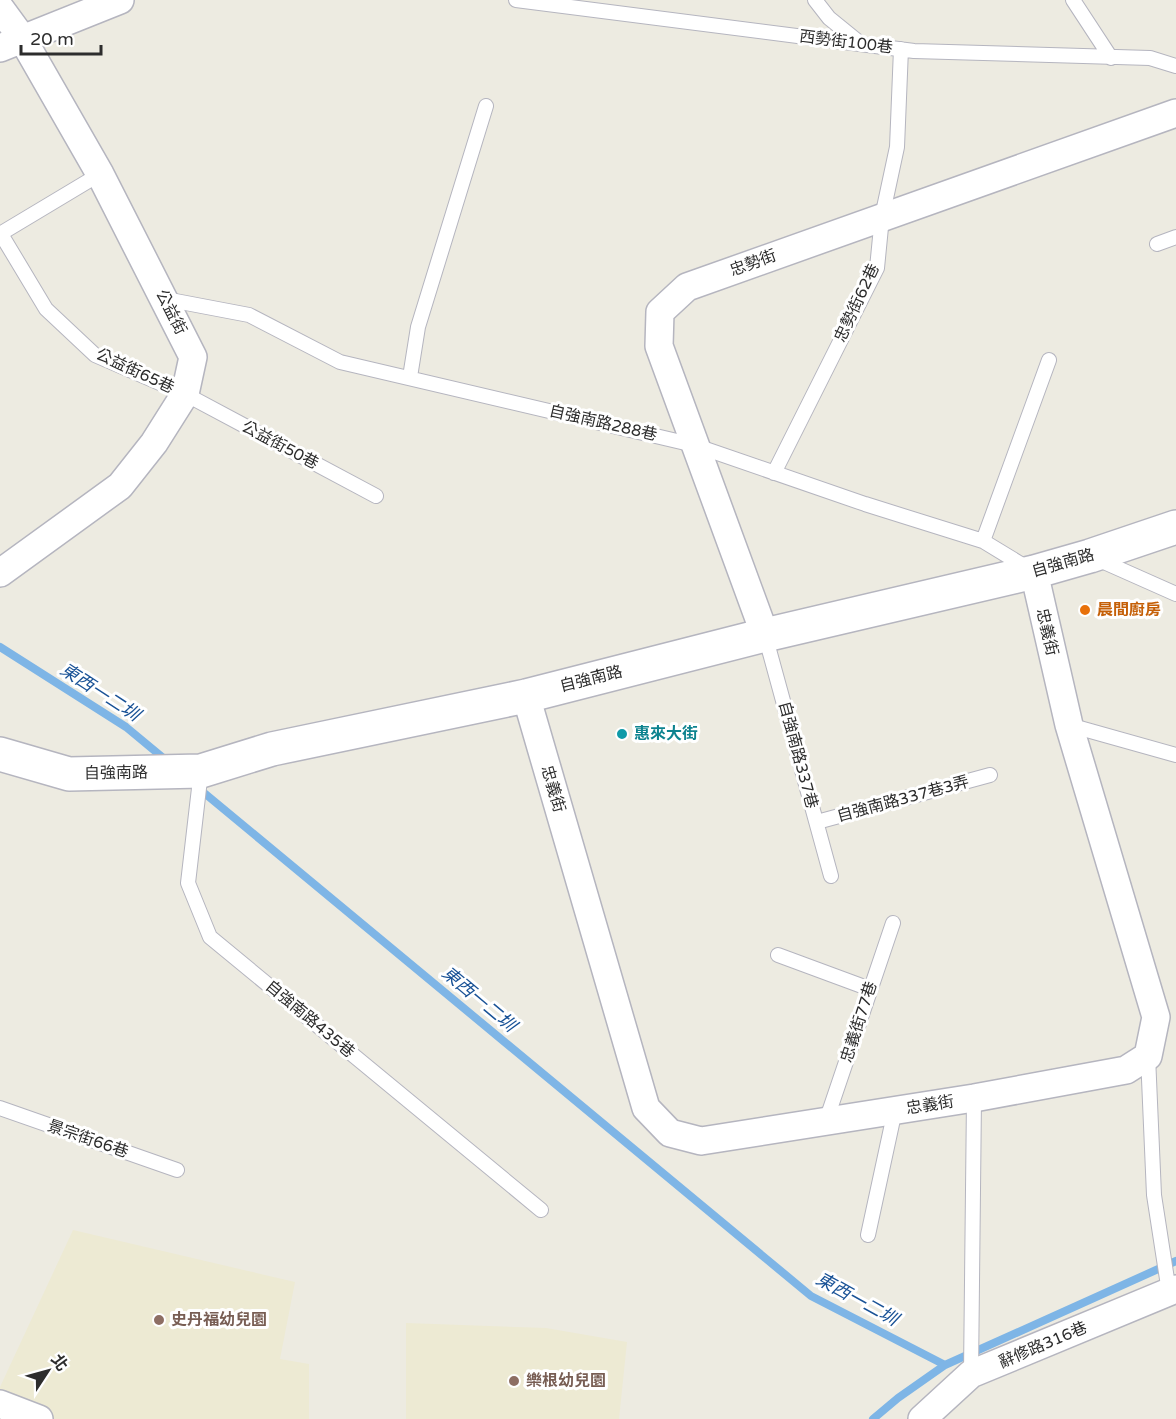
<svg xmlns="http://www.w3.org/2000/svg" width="1176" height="1419" font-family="'Varela Round','Noto Sans TC',sans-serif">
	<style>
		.education { fill: #edead3 }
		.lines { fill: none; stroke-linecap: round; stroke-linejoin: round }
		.stream { stroke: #7eb5e6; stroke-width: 8 }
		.service-casing { stroke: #b5b5bf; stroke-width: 16 }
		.minor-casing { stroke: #b5b5bf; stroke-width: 30 }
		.tertiary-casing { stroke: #b5b5bf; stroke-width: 36 }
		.service { stroke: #fff; stroke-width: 14 }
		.minor { stroke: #fff; stroke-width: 27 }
		.tertiary { stroke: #fff; stroke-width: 33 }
		.food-dot { fill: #e8710a; stroke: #fff; stroke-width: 2 }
		.culture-dot { fill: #0f9aa8; stroke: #fff; stroke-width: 2 }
		.education-dot { fill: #8d6e63; stroke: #fff; stroke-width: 2 }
		.labels { text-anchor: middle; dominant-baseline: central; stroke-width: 6; stroke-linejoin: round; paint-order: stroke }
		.street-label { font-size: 16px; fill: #2d2d2d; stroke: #fff }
		.food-label { font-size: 16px; font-weight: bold; fill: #c56008; stroke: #fff; text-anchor: start }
		.culture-label { font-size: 16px; font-weight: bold; fill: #0d838f; stroke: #fff; text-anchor: start }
		.education-label { font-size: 16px; font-weight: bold; fill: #785e54; stroke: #fff; text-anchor: start }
		.water-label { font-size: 18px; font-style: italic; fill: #195296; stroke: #fff }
	</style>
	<rect width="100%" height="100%" fill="#edebe1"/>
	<path class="education" d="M73,1230L295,1282L280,1359L309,1364V1419H42L0,1403V1387Z
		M406,1323L546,1328L627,1342L619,1419H406Z"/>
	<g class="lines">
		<path class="stream" d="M0,647L126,727L167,761
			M197,787L811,1296L945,1365
			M873,1419L898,1398L945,1365L1176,1261"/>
		<g class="service-casing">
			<path id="service" d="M516,0L914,51L1150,58L1176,66
				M815,0L829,18L861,44
				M1073,0L1111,58
				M0,234L100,174
				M1,234L46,309L95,355L185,394L376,496
				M1157,244L1176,237
				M165,299L249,315L340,362L694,445L865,504L983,541L1029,569
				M410,377L418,327L486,106
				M774,473L877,268L882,217L897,147L901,49
				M983,541L1049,360
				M1095,558L1176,594
				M765,635L831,876
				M1069,725L1176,755
				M201,771L188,883L210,937L541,1210
				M817,822L990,775
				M778,955L870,989
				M1148,1056L1154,1195L1169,1292
				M0,1108L177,1170
				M826,1121L893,923
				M868,1235L895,1110
				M971,1374L974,1098"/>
		</g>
		<g class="minor-casing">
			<path id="minor" d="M0,8L22,38L100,174L193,357L185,394L154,443L120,486L0,573
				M0,48L120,0
				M765,635L659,346L660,312L687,287L1176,113
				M526,696L646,1108L670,1133L701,1141L974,1098L1126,1070L1148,1056L1156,1017L1069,725L1034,572
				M0,1404L39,1419
				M922,1419L971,1374L1176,1289"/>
		</g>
		<g class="tertiary-casing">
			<path id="tertiary" d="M0,754L69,774L201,771L272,749L526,696L765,635L1034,572L1090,556L1176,527"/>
		</g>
		<use href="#service" class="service"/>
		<use href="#minor" class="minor"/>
		<use href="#tertiary" class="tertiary"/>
	</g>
	<circle class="food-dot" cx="1085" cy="610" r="6"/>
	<circle class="culture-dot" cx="622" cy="734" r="6"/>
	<g class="education-dot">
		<circle cx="159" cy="1320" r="6"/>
		<circle cx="514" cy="1381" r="6"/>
	</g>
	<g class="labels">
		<g class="street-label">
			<text transform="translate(846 42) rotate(7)">西勢街100巷</text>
			<text transform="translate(753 263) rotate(-20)">忠勢街</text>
			<text transform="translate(857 303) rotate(-65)">忠勢街62巷</text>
			<text transform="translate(171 312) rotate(63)">公益街</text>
			<text transform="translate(135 371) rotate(25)">公益街65巷</text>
			<text transform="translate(603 423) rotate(13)">自強南路288巷</text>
			<text transform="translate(280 445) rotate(28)">公益街50巷</text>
			<text transform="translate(1063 563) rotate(-16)">自強南路</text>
			<text transform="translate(1047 632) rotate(77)">忠義街</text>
			<text transform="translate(591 679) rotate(-14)">自強南路</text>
			<text transform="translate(798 755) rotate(75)">自強南路337巷</text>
			<text transform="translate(116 773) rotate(-1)">自強南路</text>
			<text transform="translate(553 789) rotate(74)">忠義街</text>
			<text transform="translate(903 799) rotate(-15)">自強南路337巷3弄</text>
			<text transform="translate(310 1019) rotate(40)">自強南路435巷</text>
			<text transform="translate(859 1022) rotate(-72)">忠義街77巷</text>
			<text transform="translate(930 1105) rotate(-9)">忠義街</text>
			<text transform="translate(88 1139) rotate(19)">景宗街66巷</text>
			<text transform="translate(1043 1345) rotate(-23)">辭修路316巷</text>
		</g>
		<g class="food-label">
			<text x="1097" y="610">晨間廚房</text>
		</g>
		<g class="culture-label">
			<text x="634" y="734">惠來大街</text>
		</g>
		<g class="education-label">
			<text x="171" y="1320">史丹福幼兒園</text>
			<text x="526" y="1381">樂根幼兒園</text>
		</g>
		<g class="water-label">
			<text transform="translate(100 692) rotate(33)">東西一二圳</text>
			<text transform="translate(479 999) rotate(40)">東西一二圳</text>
			<text transform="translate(857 1299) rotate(29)">東西一二圳</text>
		</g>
	</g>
	<g transform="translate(48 1371) rotate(54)" stroke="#ffffff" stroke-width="4.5" paint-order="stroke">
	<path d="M0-4.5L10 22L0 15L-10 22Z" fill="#2d2d2d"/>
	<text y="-9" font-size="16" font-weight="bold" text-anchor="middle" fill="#2d2d2d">北</text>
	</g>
	<path d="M21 45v9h80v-9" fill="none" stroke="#2d2d2d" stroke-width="3"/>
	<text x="30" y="45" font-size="18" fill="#2d2d2d" stroke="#ffffff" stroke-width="4.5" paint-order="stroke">20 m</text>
</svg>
